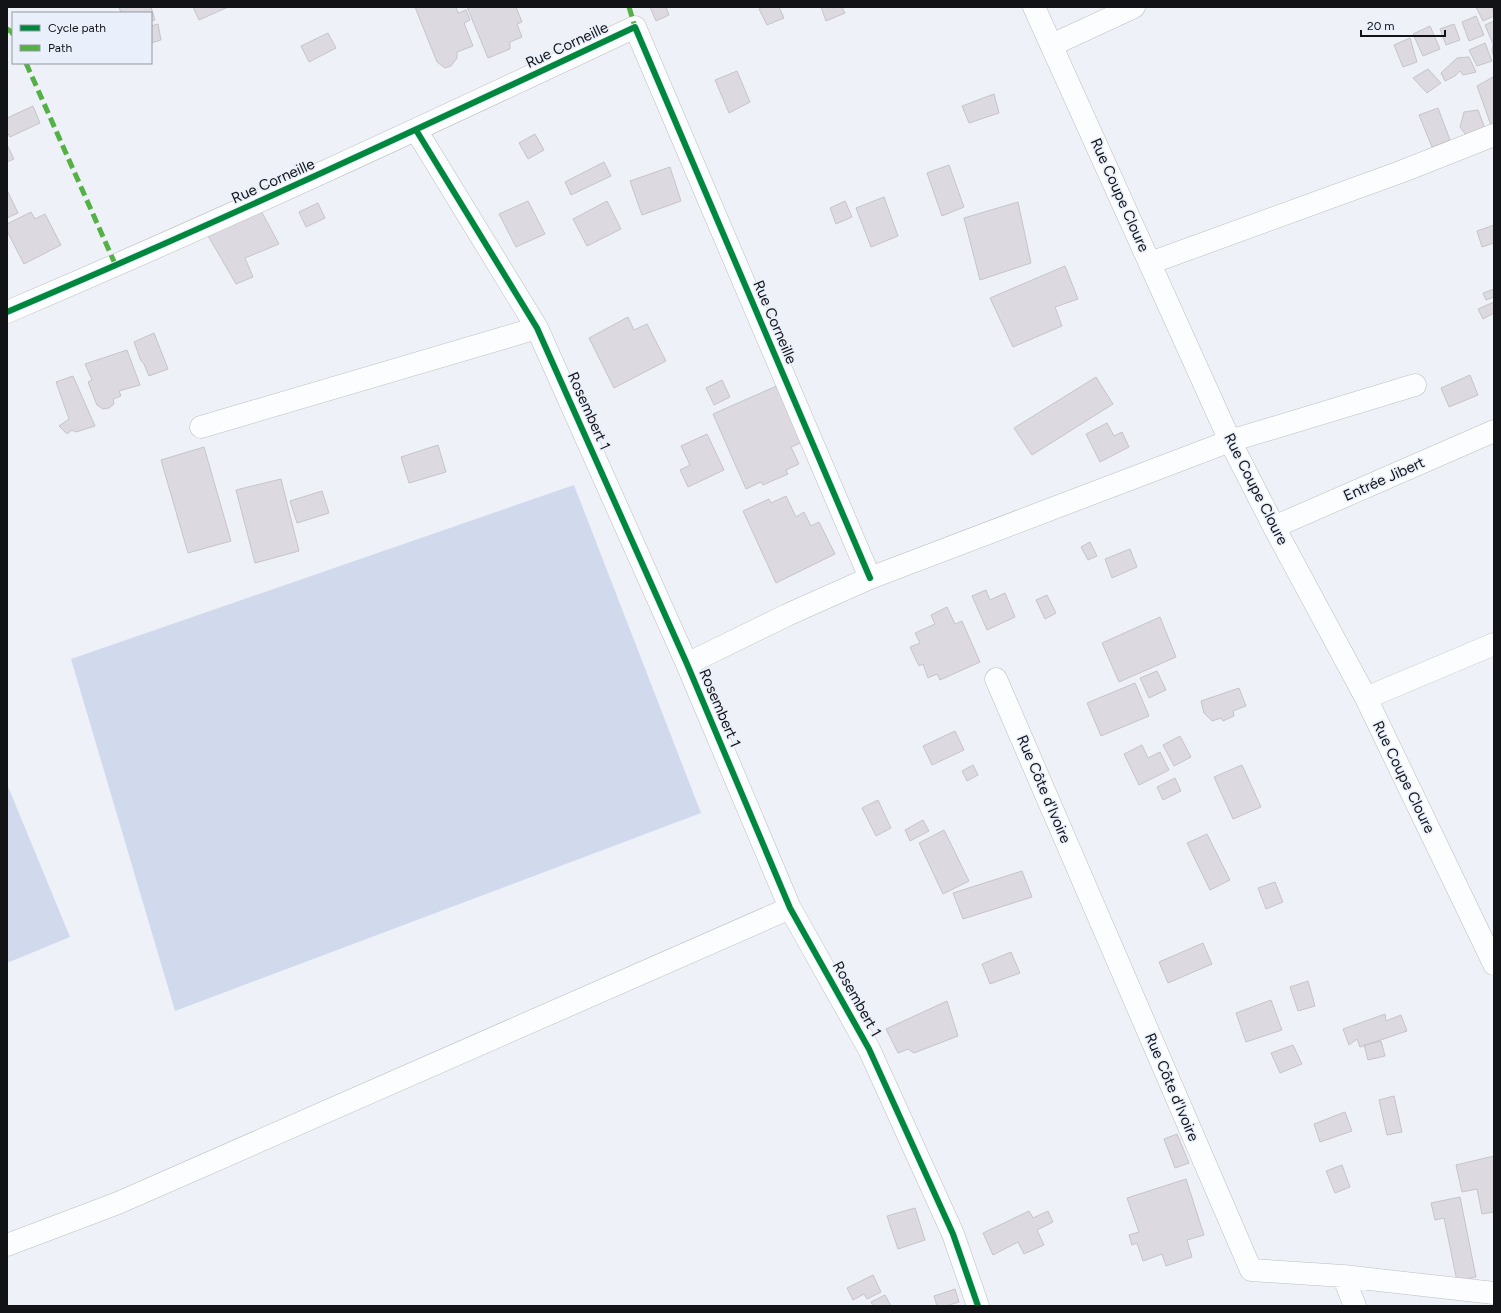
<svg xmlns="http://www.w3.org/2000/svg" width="1501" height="1313" font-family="Figtree,sans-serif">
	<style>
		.green { fill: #d1daed }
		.building { fill: #ddd9e0; stroke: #c5c4c9 }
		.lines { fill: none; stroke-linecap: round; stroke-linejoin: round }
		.minor-casing { stroke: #bcbec2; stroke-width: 23 }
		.minor { stroke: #fcfdfe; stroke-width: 22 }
		.quiet { stroke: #54b145; stroke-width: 5; stroke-dasharray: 10 5; stroke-linecap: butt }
		.cycleway-casing { stroke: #eaf0fb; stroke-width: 8 }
		.cycleway { stroke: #00873e; stroke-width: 6 }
		.labels { text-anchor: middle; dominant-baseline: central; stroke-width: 3; stroke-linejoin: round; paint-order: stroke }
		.street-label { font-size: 15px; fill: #111317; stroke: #eaf0fb }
	</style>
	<rect width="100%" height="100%" fill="#eef1f7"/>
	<path class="green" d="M574,485L701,813L175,1011L71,659Z
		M7,784L70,937L7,963Z"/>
	<path class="building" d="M119,7H151L155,20L151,21V13H121Z
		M193,7H228L199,20Z
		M415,7H456L458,13L466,10L470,20L464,23L473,46L457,52V58L451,66L445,68L437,62Z
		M467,7H516L522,22L517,24L522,37L510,42V49L488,58Z
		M650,7H666L669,15L656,21Z
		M763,7H779L784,18L767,25L759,9Z
		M821,7H842L845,13L826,21Z
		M1476,7H1492L1494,16L1483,21Z
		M1476,16L1484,35L1469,41L1462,22Z
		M1494,21V58L1492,51L1493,44L1485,25Z
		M158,24L161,40L151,43V26Z
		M1454,24L1460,40L1446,45L1440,29Z
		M1430,26L1440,49L1423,56L1413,34Z
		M328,33L336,48L309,62L301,46Z
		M1410,38L1417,62L1403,67L1394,45Z
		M1485,43L1492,61L1477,66L1469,50Z
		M1469,57L1476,72L1463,75L1460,71L1455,76L1445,81L1441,73L1457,58Z
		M1428,69L1441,83L1427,93L1413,78Z
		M737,71L750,102L729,113L715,80Z
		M1493,77L1494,81V124L1491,125L1477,86Z
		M994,94L999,113L969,123L962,106Z
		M33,106L40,123L10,137L7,132V118Z
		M1438,108L1450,140L1432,147L1419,115Z
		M1478,110L1486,131L1468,138L1460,127L1464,112Z
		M535,134L544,150L528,159L519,143Z
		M7,145L14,159L7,162Z
		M604,162L611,176L571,195L565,182Z
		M949,165L964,207L942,216L927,173Z
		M670,167L681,201L642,215L630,181Z
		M7,190L18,213L7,218Z
		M884,197L898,236L871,247L856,208Z
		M528,201L545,234L516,247L499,214Z
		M607,201L621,229L587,246L573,219Z
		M845,201L852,217L836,224L830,208Z
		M1018,202L1031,263L980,280L964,218Z
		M318,203L325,218L306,227L299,212Z
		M260,209L279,244L245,258L253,277L236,284L207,234Z
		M31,212L35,219L45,214L61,245L24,264L7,231V224Z
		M1494,225V243L1482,247L1477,231Z
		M1065,266L1078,299L1055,307L1062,326L1013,347L990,298Z
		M1494,289V297L1486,300L1483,293Z
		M1494,302V313L1483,319L1478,309Z
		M628,317L634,330L647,324L666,361L614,388L589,338Z
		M154,333L168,369L149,376L144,364L141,361L134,342Z
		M127,350L140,385L119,391L121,396L113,399L114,404L109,408L103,409L97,405L88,382L92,380L85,364Z
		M1470,375L1478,395L1449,407L1441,388Z
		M73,376L95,426L76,432L72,430L67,434L59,426L69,419L56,382Z
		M1096,377L1113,404L1032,455L1014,428Z
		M722,380L730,397L714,405L706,388Z
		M779,385L803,442L791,447L799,464L786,470L788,474L763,485L761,482L746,489L713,414Z
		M1107,423L1114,436L1122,432L1129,447L1100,462L1086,434Z
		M707,434L724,470L688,487L680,470L690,465L681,446Z
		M438,445L446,472L409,483L401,457Z
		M204,447L231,541L188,553L161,460Z
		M281,479L299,551L255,563L236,490Z
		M322,491L329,513L297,523L290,501Z
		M786,496L796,517L804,512L811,526L819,522L835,554L776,583L743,511L769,499L771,503Z
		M1090,542L1097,556L1088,560L1081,547Z
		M1130,549L1137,567L1112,578L1105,559Z
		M986,590L990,600L1005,593L1015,617L987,630L972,596Z
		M1047,595L1056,613L1045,619L1036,600Z
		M947,607L955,624L962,621L980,662L940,680L937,674L928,678L923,664L919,666L910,647L920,643L915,633L935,624L931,615Z
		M1160,617L1176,657L1119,682L1102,643Z
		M1157,671L1166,690L1149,698L1140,678Z
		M1135,683L1149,716L1101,736L1087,703Z
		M1239,688L1246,706L1233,711L1234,716L1223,721L1221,718L1212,721L1204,713L1201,701Z
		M955,731L964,750L932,765L923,746Z
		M1180,736L1191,757L1174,766L1163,745Z
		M1142,745L1148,758L1160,752L1169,770L1139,785L1124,754Z
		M973,765L978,775L967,781L962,771Z
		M1242,765L1261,807L1233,819L1214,777Z
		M1175,778L1181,791L1163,800L1157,787Z
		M878,800L891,828L876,836L862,808Z
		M923,820L929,831L910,841L905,830Z
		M944,830L969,881L943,894L919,843Z
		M1207,834L1230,880L1210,890L1187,843Z
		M1022,871L1032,897L963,919L953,893Z
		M1275,882L1283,902L1266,909L1258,888Z
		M1203,943L1212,964L1168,983L1159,962Z
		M1011,952L1020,973L990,984L982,964Z
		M1308,981L1315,1006L1298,1011L1290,987Z
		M1271,1000L1282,1030L1246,1042L1236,1013Z
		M947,1001L958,1036L914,1053L908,1049L898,1053L886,1029Z
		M1385,1014L1386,1021L1401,1015L1407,1031L1360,1047L1357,1039L1349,1045L1343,1029Z
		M1381,1041L1385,1056L1368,1060L1364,1045Z
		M1293,1045L1302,1064L1280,1073L1271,1053Z
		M1394,1096L1402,1132L1387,1135L1379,1100Z
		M1345,1112L1352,1131L1320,1142L1314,1124Z
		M1177,1134L1189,1163L1175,1168L1164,1139Z
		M1494,1156V1212L1482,1214L1477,1189L1462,1192L1456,1165Z
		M1342,1165L1350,1187L1335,1193L1326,1171Z
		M1186,1179L1204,1235L1187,1240L1192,1257L1166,1266L1162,1254L1143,1261L1137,1243L1132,1245L1129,1235L1139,1232L1127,1198Z
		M1460,1197L1476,1277L1457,1281L1444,1218L1435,1220L1431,1203Z
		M915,1208L925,1240L898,1249L887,1216Z
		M1029,1211L1033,1218L1048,1211L1053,1222L1037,1230L1044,1245L1024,1254L1018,1242L993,1255L983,1233Z
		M873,1275L881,1292L867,1299L864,1294L853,1300L847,1288Z
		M955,1289L959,1302L946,1306H937L934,1296Z
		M885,1295L891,1306H873L871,1302Z"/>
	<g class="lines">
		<g class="minor-casing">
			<path id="minor" d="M1034,7L1230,441L1274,527L1366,698L1494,964
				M1052,45L1134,7
				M416,130L537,328L687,664L790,908L869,1049L953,1234L978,1306
				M1150,263L1403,171L1494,135
				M7,312C219,222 427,125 635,27L870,578
				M201,427L537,328
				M1274,527L1494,431
				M687,664L787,615L870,578L1230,441L1415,385
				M996,679L1251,1270L1343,1276L1494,1293
				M1366,698L1494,644
				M7,1245L118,1203L790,908
				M1343,1276L1355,1306"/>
		</g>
		<use href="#minor" class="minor"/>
		<path class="quiet" d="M629,7L635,27
			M7,29L12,32L13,35
			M26,63L116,266"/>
		<g class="cycleway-casing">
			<path id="cycleway" d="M416,130L537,328L687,664L790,908L869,1049L953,1234L978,1306
				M7,312C219,222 427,125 635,27L870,578"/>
		</g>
		<use href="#cycleway" class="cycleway"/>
	</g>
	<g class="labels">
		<g class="street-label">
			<text transform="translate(567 45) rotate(-25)">Rue Corneille</text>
			<text transform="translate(273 181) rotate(-24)">Rue Corneille</text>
			<text transform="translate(1120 195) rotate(66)">Rue Coupe Cloure</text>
			<text transform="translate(775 322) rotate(67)">Rue Corneille</text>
			<text transform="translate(589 411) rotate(66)">Rosembert 1</text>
			<text transform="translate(1384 479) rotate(-24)">Entrée Jibert</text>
			<text transform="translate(1256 489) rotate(63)">Rue Coupe Cloure</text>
			<text transform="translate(720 708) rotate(67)">Rosembert 1</text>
			<text transform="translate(1404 777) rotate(64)">Rue Coupe Cloure</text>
			<text transform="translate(1044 789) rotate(67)">Rue Côte d'Ivoire</text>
			<text transform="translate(857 999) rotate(61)">Rosembert 1</text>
			<text transform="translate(1172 1087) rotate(67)">Rue Côte d'Ivoire</text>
		</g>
	</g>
	<rect width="1501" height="1313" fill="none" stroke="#111317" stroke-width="16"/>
	<rect x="12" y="12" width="140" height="52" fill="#eaf0fb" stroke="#9398a0"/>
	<rect x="20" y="25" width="20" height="6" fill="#00873e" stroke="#9398a0"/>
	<text x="48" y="32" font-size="12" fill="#111317">Cycle path</text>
	<rect x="20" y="45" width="20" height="6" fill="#54b145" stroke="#9398a0"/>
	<text x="48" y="52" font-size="12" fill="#111317">Path</text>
	<path d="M1361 30v6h84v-6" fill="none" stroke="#111317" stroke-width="2"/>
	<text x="1367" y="30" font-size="12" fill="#111317" stroke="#eaf0fb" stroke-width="3" paint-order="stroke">20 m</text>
</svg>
